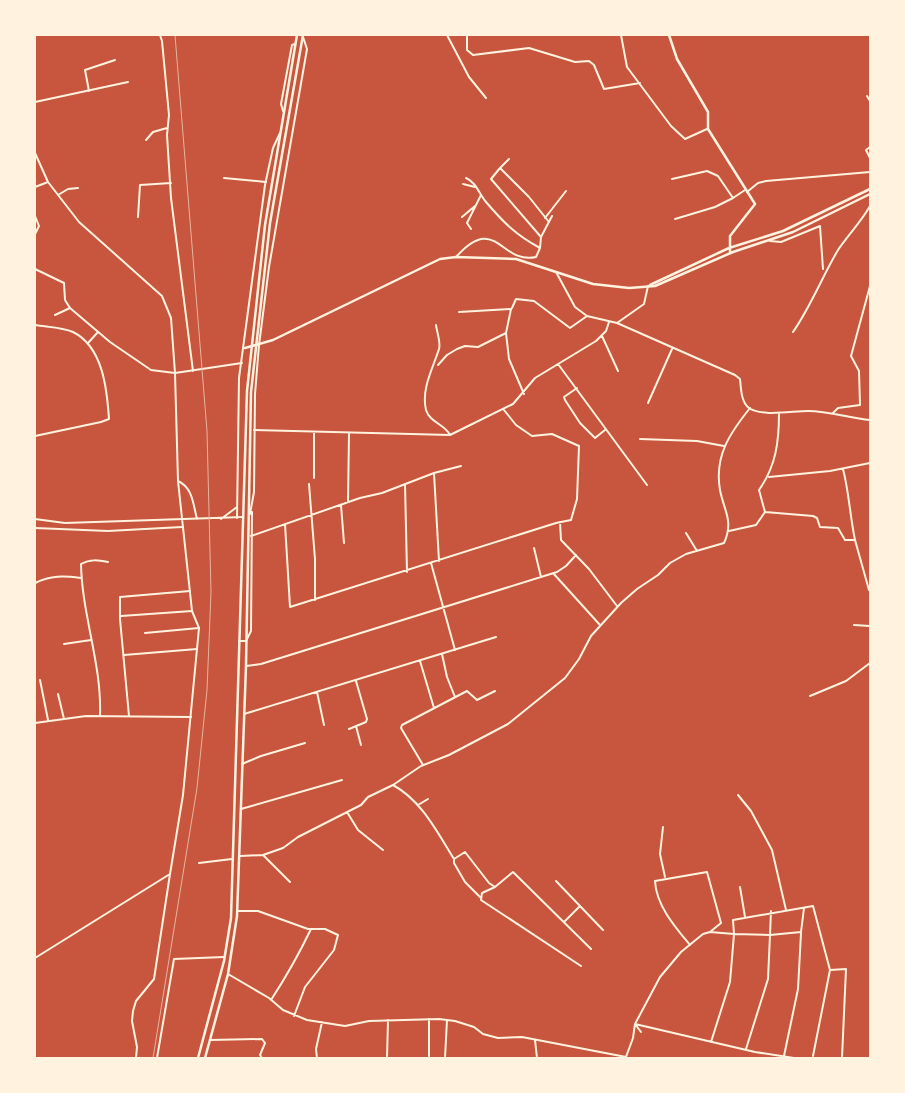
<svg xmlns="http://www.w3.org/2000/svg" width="905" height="1093" font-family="Jost,sans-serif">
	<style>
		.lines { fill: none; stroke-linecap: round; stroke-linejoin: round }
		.minor { stroke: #fff3e0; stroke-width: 2 }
		.tertiary { stroke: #fff3e0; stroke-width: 2 }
		.secondary { stroke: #fff3e0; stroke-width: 2.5 }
		.trunk { stroke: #fff3e0; stroke-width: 2.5 }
		.rail { stroke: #e9b49f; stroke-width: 1 }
	</style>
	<rect width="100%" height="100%" fill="#c8553d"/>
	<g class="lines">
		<path class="minor" d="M160,35L162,41L169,115L167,135L171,198L193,371
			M447,35L469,77L486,98
			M467,35V50L473,55L529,48L575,62L589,61L594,65L604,89L640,83
			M621,35L627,67L671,126L685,139L707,129
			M89,91L85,70L115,60
			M867,96L870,101
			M35,102L128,82
			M283,111L281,104L292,45L295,44
			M146,140L153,132L167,128
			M870,147L866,150L870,158
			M35,153L48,182L79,222L162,296L171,318L175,373L242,363
			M500,168L509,159
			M224,178L266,182
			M672,179L707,171L718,176L733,198L745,190
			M463,184L475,187
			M35,187L48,182
			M747,192L758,183L766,181L870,172
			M58,195L68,189L78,188
			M35,216L39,226L35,234
			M138,217L140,185L171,183
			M462,217L475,206
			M545,218L566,191
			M675,219L715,207L733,198
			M471,229L467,223L481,195
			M541,237L491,179L500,168L529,197L549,222
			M770,241L781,242L820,226L823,269
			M540,248L541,237L552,216
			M456,257C496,212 500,265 536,257L540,248C516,235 504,223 486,202C479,194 476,182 466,178
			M556,272L575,307L587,316L617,323L735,375L740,379C741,388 741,402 749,408C762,417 792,411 808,411C829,411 849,418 870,420
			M512,308L516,299L534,301L570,328L587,316
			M459,312L511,309L506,333L509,359L524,394
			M55,315L70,308
			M617,323L644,304L648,286
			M35,325C47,327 62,327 73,332C103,347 107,389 109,419L101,422L35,436
			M436,325C437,333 441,342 439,349C433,368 421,389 426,410C430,423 445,424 450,435
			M793,332C811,306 822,277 838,250C848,235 861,222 870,206
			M602,336L618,371
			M88,343L98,332
			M870,346V352
			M558,364L647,485
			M438,365L447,355L457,349L465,346L478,347L506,333
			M577,388L564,397L565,400L580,423L595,438L605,430
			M648,403L672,349
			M833,413L838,408L860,405L859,371L851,356L870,286
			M254,430L450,435L513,404L535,378L596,341L606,331L609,322
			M640,439L697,441L724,446
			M843,469C849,492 850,516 855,540
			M434,473L439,561
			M769,477L830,471L870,463
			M314,478V433
			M309,484L315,559V600
			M405,484L407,572
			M348,502L349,434
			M341,505L344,543
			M765,512L813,516L817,518L820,527L838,528L845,540H855L869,590
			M560,522L561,540L589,569L617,606
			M285,524L290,607L556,523L571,520L577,499L579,446L552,434L532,436L516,425L504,410
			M35,528L108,531L182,527
			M729,531L756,525L765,512L759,490C776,466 779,442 779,413
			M686,533L697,551
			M251,536L360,498L382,493L434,473L461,466
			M534,548L541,577
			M431,563L455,650
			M553,573L600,625
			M35,583C51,575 64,576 81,578
			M121,616L192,611
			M854,625L870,626
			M145,633L199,628
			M64,644L91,640
			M442,654L447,677L455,697
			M124,655L197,649
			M420,661L434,708
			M246,666L261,664L557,572L566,566L576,555
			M40,680L48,720
			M317,692L324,725
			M58,694L64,719
			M810,696L846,681L870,663
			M244,714L496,637
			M100,716C102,664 82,616 81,564C90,559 98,560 108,562
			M129,716L120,619V597L190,591
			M35,723L86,716L191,717
			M356,726L361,745
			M349,729L366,722L367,719L356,681
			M242,764L261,756L305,743
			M423,765L401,728L402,725L467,691L477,700L495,691
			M393,785C422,801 437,832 454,859L465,852L489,883L495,887L513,872L591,949
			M738,795L751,811L772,850L786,910
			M418,805L428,799
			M241,809L342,780
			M347,812L358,830L383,850
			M663,827L660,854L665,877
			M240,856L263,855L283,848L298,837L361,805L368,797L393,785L421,766L449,755L508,724L565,678L579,659L591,636L621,603L637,589L658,575L670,563L686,554L724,543C734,521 724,511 720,490C714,456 730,433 750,408
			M264,856L290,882
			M454,859V863L465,882L480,897
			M199,863L232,859
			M556,881L603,930
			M495,887L482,893L481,900L581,966
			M740,887L745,917
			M237,911H258L308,929H325L338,935L334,950L305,987L294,1016
			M564,922L580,906
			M690,945C675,927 656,905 655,881L707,872L721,923L710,932
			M228,974L269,998L283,1010L307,1020L345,1026L369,1021L439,1019L455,1021L474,1027L483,1034L498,1038L522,1037L626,1057L633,1038L635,1024L755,1052L794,1058H837
			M271,1000C286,977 299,954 311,929
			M641,1032L635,1024L660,977L681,952L703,934L710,932L734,934L733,920L813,906L830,970L846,969L842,1058
			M210,1040L262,1039L265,1043L260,1055L262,1058
			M535,1040L537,1058
			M711,1042L730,982L734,934L770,935L771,911
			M746,1049L768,979L770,935L801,932L804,908
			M784,1056L798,989L801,933
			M813,1056L830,970
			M157,1058L174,959L224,957
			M317,1058L316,1049L322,1022
			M387,1058L388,1020
			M429,1058V1019
			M445,1058L447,1020"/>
		<path class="tertiary" d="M35,269L64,283L65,300L70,308L110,342L151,370L175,373L178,481C193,488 193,504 197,519
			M250,514L254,492L255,394L259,345L269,267L307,49L303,37
			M237,518L239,378L265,185L273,148L280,133
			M35,519L65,523L243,517
			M221,519L237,507
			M239,641H246L251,631L252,512
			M35,958L170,874L183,795L199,628L192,611L178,481
			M136,1058L137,1047L132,1021L133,1011L136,1001L154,979L170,874"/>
		<path class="secondary" d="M669,35L677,59L708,112V129L755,204L730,236V253
			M650,285L729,248L783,231L870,189
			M245,348L273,340L440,259L456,257L516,259L593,284L629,288L655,286L733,252L793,232L870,194"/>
		<path class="trunk" d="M198,1058L224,961L231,918L247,391L265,225L297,35
			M205,1058L228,974L237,916L246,666L251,392L270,223L303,35"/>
		<path class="rail" d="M153,1058L197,788L207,690L211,592L207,431L175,35"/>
	</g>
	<rect width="905" height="1093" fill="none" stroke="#fff3e0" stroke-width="72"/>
</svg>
